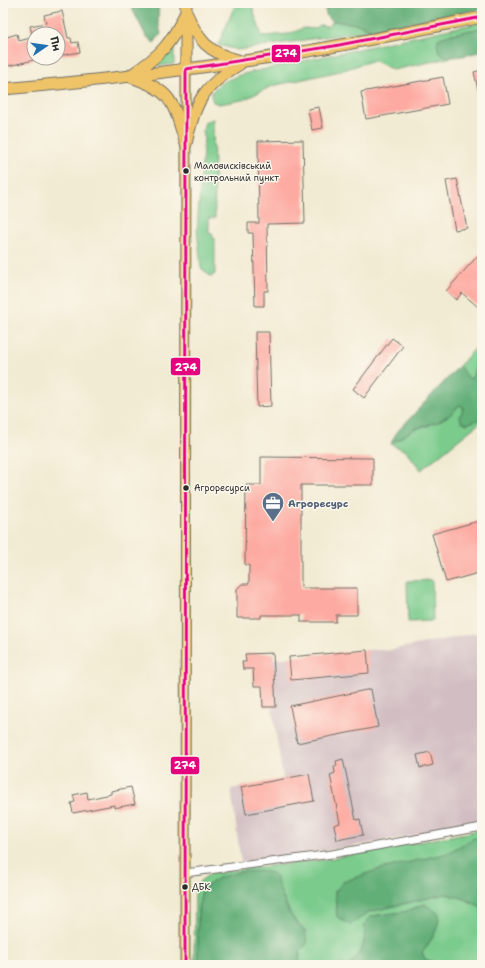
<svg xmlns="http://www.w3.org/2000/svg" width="485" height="968" font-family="'Shantell Sans',sans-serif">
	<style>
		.industrial { fill: #d2bec2 }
		.green { fill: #7acb8c; stroke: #527b5c }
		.forest { fill: #63af78; stroke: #476d52 }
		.building { fill: #fdaba2 }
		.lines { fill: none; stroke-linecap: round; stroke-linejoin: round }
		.minor-casing { stroke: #716e66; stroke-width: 9 }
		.major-casing { stroke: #716e66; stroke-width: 11 }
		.highway-casing { stroke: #716e66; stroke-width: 13 }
		.minor { stroke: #fff; stroke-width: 7 }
		.major { stroke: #efc469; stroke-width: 9 }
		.highway { stroke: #efc469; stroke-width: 11 }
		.bus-1-casing { stroke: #fbf7ec; stroke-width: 6 }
		.bus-1 { stroke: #e5007d; stroke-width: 3 }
		.bus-dot { fill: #2b2b2b; stroke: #fbf7ec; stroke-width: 1.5 }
		.labels { text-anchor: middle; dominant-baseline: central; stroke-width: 3; stroke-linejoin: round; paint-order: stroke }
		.bus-label { font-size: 9px; fill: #2b2b2b; stroke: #fbf7ec; text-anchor: start }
		.service-label { font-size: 10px; font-weight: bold; fill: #4e5e75; stroke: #fbf7ec; text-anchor: start }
		.line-badge { stroke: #fbf7ec; stroke-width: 1.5 }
		.badge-label { font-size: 11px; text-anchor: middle; font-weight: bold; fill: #fff }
	</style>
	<rect width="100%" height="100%" fill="#fbf7ec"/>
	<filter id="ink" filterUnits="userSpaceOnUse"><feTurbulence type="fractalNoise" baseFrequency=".025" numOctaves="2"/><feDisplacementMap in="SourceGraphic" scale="8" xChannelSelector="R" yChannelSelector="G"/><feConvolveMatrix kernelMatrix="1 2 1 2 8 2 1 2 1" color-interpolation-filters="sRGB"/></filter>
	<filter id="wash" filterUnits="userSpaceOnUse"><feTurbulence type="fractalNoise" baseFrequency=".012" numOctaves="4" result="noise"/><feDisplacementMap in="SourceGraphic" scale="16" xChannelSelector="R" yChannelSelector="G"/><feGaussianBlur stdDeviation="0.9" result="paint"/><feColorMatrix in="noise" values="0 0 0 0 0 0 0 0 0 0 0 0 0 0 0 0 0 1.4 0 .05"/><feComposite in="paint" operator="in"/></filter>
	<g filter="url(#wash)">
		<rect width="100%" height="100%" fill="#f2ebd3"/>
		<path class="industrial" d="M482,632V824L325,851L241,862L231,789L283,779L272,707H263L262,686H254L253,669H243L242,662H246L245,654L273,653L274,659L380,649L385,651Z"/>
		<path class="green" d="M236,3L252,6L262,36L289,34L304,28L315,29L320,25L328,26L333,21L357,24L372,30L238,50L218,45Z
			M482,22V28L448,35L443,55L453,57L393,70L376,61H371L340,71L272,86L243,100L219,104L213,102C205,86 232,78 243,74Z
			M174,43V64L159,66L158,64Z
			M213,119L215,218H209V233L212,234L215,242V274L211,277L201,268L197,230L204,137L203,130L205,122Z
			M482,341C482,356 484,371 469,379L459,366Z
			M459,405L464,407L460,416L478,420L482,413V421L421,470L406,451L391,444L414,429L428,426L451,414Z
			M432,580L433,621L408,622L407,581Z
			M482,830V840L474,838L448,853L377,870L343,882L335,892L337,917L350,924L369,912L445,894L462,898L482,907V965H442L425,959L422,952C432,940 439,929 439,914L425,904L404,912L371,916L364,926C367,943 361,952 350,965H299L300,952L306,932L292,917L279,889L275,874L239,872L218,878L202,890L198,910V965H194L195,892L200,881L211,873L328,859Z"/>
		<path class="forest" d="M129,3H159L158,20L161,34L154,43L146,36Z
			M323,3H482V9L372,30L357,24L333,21L327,17Z
			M482,28V51C467,55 432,67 438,39L448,35Z
			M481,365L482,413L478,420L467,424L461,421L460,416L464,407L459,405L451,414L438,422L414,429L391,444L396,433L459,366L469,379L473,377L474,370Z
			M474,838L482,840V907L462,898L445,894L369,912L350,925L337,917L335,892L343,882L377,870L448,853Z
			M263,871L275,874C278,885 286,908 292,917C300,929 306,927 307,943L300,952L299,965H198V910L202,890L218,878L239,872Z
			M425,904L439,914C439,930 431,940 422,952L425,959L442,965H350C361,952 367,943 364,926L371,916L404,912Z"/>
		<g id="blocks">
			<path class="building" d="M62,11L68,38H71L72,43L78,42L80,52L58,56V34H32L30,26L46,23L44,15Z
				M17,34L19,41L34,37V60L4,67L3,38Z
				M482,70V94H479L474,72Z
				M443,77L448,104L366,119L361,92Z
				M319,107L323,128L312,130L308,109Z
				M303,140L305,223L267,224L268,291H264V306H255L253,233H248V223H259L258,141Z
				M457,179L467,228L455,230L446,181Z
				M482,251V302L478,307L462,293L456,300L446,291Z
				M255,332H269L271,406L257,407Z
				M392,338L403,346L364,398L353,389Z
				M261,457L373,458V485H301V588H357V615H336V622H301V615H261V618H237V589L242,584H249V565H245L246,485H261Z
				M482,520V572L446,582L432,534Z
				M367,650L369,673L291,680L289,657Z
				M273,653L276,707H263L262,686H254L253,669H243L242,662H246L245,654Z
				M371,689L378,727L297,743L290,706Z
				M430,752L433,765L420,768L417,755Z
				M343,759L356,820L360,819L363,835L337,840L334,825L340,823L330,775L335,773L334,766H337L336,761Z
				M309,774L314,801L246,814L241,787Z
				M131,787L135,804L114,808V805L73,813L71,803L75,802L73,795L87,792L88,799L111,794V791Z"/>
		</g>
	</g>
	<g filter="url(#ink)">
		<use href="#blocks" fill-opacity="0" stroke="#716e66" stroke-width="1"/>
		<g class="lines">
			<g class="minor-casing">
				<path id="minor" d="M185,873L332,854L482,827"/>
			</g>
			<g class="major-casing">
				<path id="major" d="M185,965L186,69"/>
			</g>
			<g class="highway-casing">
				<path id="highway" d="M186,3V69
					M186,12C198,40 208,53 238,60
					M131,75C161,55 171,44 186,12
					M131,77C174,91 173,104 186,144
					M3,89C83,82 164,73 244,61C324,50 403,33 482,17
					M186,144C195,102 202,87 240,64"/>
			</g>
			<use href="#minor" class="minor"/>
			<use href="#major" class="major"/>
			<use href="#highway" class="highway"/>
			<g class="bus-1-casing">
				<path id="bus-1" d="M185,965L186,69L334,46L482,17"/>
			</g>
			<use href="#bus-1" class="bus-1"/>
		</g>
	</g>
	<defs>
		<g id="office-pin" transform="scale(1.15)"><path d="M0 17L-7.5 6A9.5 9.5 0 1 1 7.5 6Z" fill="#5c6f8a" stroke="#fbf7ec"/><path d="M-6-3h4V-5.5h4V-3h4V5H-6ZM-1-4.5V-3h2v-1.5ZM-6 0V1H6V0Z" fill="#fff"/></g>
	</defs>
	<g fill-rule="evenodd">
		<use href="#office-pin" x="273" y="503"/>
	</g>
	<g class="bus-dot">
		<circle cx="186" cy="171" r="3.5"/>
		<circle cx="186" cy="488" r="3.5"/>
		<circle cx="185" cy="887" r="3.5"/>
	</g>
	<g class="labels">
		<g class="bus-label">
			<text x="194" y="166">Маловисківський<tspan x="194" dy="12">контрольний пункт</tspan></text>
			<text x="194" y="488">Агроресурси</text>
			<text x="192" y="887">ДБК</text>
		</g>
		<g class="service-label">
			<text x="288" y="503">Агроресурс</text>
		</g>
	</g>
	<g class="line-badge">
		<rect x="271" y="44" width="30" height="19" rx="4" fill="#e5007d"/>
		<rect x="170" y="357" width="31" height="19" rx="4" fill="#e5007d"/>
		<rect x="170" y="756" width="30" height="19" rx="4" fill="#e5007d"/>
	</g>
	<g class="badge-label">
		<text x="286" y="57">274</text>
		<text x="186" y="371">274</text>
		<text x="185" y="769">274</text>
	</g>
	<rect width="485" height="968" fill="none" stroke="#fbf7ec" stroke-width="16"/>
	<g transform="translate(46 46) rotate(77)"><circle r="19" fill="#fbf7ec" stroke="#a8a59f"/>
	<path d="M0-3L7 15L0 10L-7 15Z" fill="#1f6fb2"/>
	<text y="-6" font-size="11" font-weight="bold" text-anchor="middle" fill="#2b2b2b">Пн</text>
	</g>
</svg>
